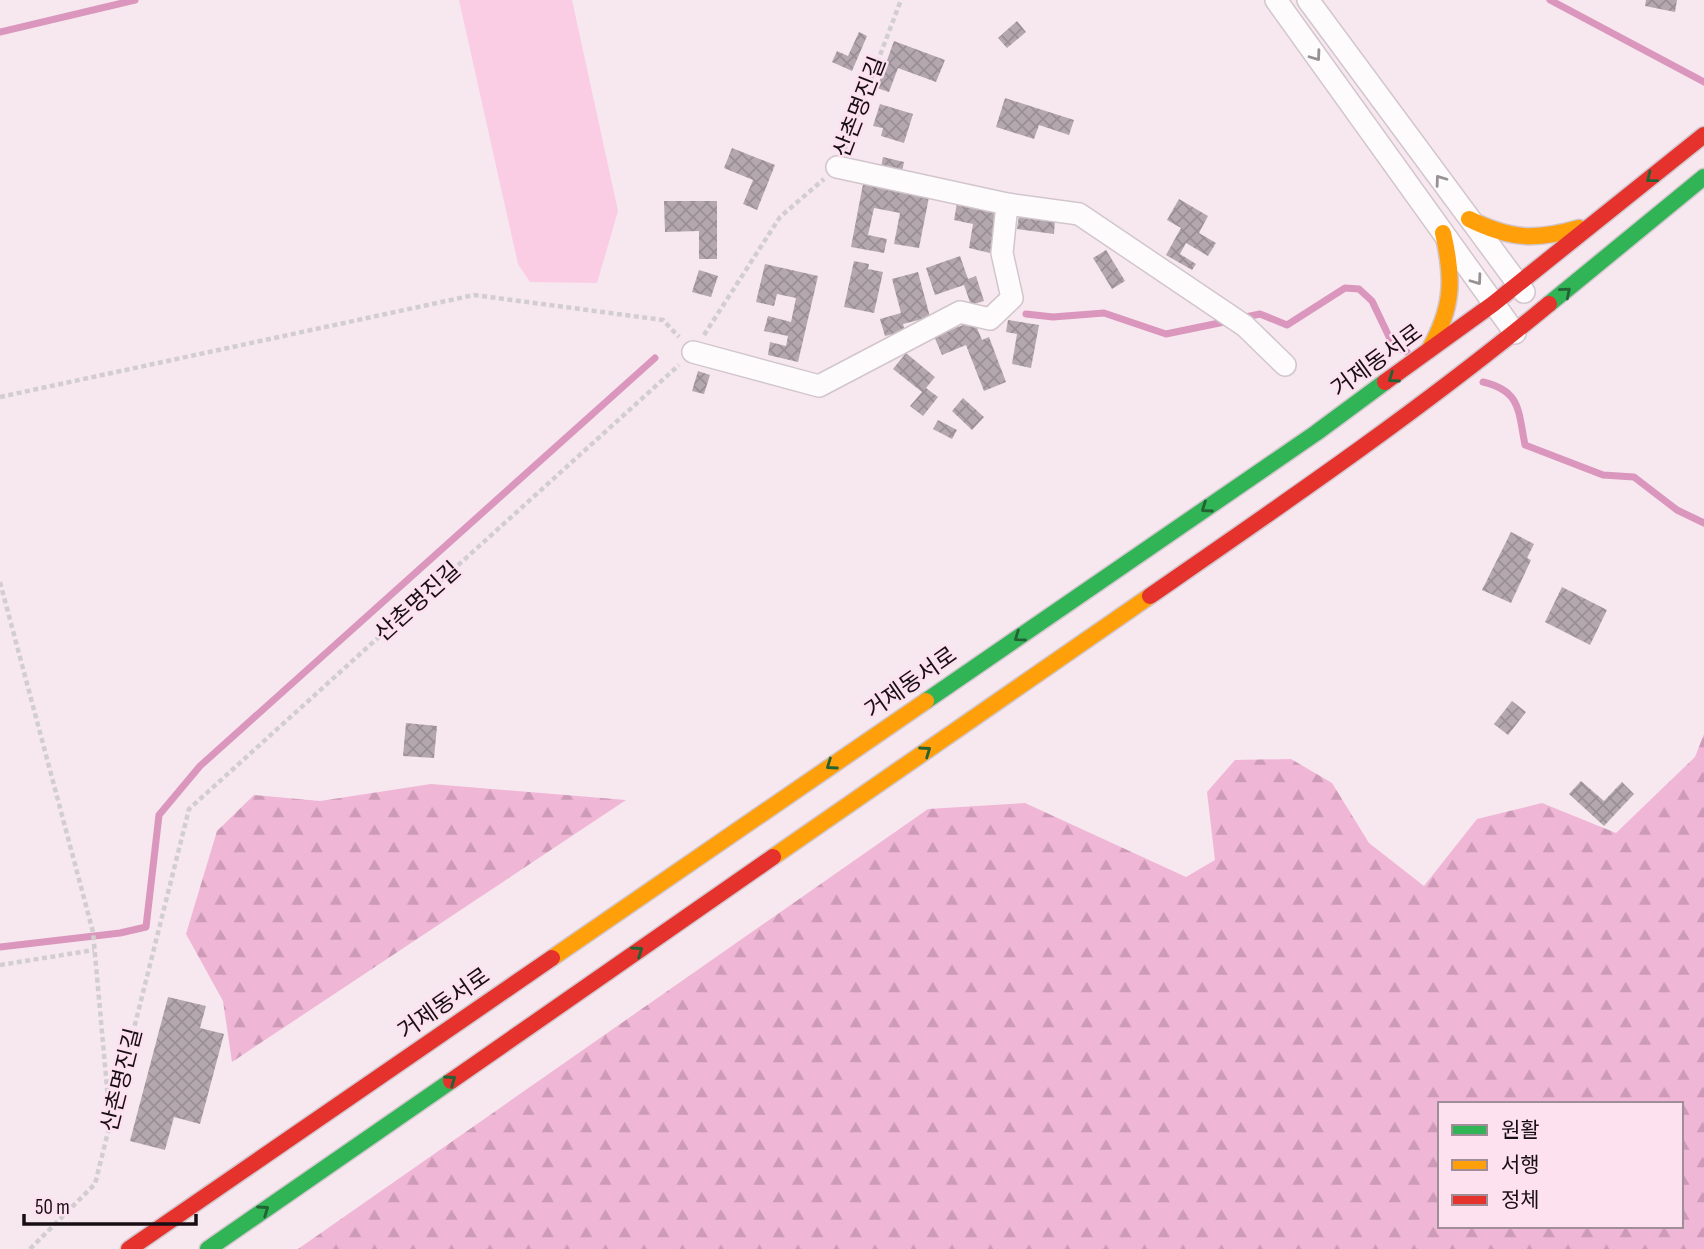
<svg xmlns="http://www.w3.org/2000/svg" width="1704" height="1249" font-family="'Sofia Sans Condensed','Noto Sans KR',sans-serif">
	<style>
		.grass { fill: #facde5 }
		.forest { fill: url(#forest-firs); fill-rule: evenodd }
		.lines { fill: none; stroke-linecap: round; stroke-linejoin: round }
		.stream { stroke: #da96bd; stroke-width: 7 }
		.building { fill: url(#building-cross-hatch) }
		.street-casing { stroke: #d2c6cd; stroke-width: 24 }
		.fast-casing { stroke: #d2c6cd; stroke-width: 19 }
		.slow-casing { stroke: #d2c6cd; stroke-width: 19 }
		.jam-casing { stroke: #d2c6cd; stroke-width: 19 }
		.path { stroke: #d2ced0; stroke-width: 4.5; stroke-dasharray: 5 3.5; stroke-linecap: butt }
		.street { stroke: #fefbfd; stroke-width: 21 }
		.fast { stroke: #30b455; stroke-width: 16 }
		.slow { stroke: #ff9f0a; stroke-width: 16 }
		.jam { stroke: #e5322d; stroke-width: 16 }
		.oneway { stroke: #969194 }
		.oneway2 { stroke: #246234 }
		.labels { text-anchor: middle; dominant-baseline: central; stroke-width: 5; stroke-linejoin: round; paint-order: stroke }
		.street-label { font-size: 23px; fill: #180f14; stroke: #fde1ef }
	</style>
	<defs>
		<pattern id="forest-firs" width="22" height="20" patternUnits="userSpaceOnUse" patternTransform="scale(1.75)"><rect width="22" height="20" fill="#f0b6d6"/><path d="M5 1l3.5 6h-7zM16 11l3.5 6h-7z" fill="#cd9bb7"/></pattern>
		<pattern id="building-cross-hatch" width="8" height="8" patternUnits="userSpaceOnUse" patternTransform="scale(1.75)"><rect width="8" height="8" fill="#b4a8ae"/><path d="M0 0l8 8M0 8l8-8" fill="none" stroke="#9a8f95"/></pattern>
	</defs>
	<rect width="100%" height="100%" fill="#f7e7ef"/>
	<path class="grass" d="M459,0H572L618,211L597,283L530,282L518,264Z"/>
	<path class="forest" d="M1704,734V1249H298L928,809L1025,803L1186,877L1215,860L1207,792L1235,760L1291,759L1332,783L1369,843L1424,886L1477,819L1542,803L1616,833L1695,757ZM1440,1104H1681V1226H1440Z
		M431,784L626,800L232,1062L223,1001L186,934L217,831L254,795L320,801Z"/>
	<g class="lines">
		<path class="stream" d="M1550,0L1704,82
			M0,32L135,0
			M1026,314L1053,317L1104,313L1166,334L1229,321
			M1241,318L1260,314L1287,325L1345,288L1359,289L1372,301L1393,345L1407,352
			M1483,382C1521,391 1518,410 1525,445L1603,475L1634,477L1677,510L1704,523
			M0,947L120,933L146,927L159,815L200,766L655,358"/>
	</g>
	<path class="building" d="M1646,0H1677L1675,12L1645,6Z
		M1017,21L1026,32L1007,48L998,38Z
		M859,32L867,36L852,71L832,62L837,51L848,56Z
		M894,41L945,60L936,82L898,68L889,92L877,88Z
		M1005,98L1074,120L1069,135L1039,125L1034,139L996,127Z
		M880,104L913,114L904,143L881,136L883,128L873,126Z
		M732,148L775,165L757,210L743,204L753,180L724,168Z
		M883,157L904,162L902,172L881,167Z
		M863,184L929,197L919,248L894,244L900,213L874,208L868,235L887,239L884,253L851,247Z
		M1179,199L1208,216L1199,233L1216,243L1208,256L1186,243L1180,254L1196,264L1192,270L1166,255L1181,228L1167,220Z
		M664,201H717V259H699V231L665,232Z
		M957,203L998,210L990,253L969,248L973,224L954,220Z
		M1019,215L1055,219L1054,234L1017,229Z
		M1106,250L1125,281L1112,289L1093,258Z
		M960,256L968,279L976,276L984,301L971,305L964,285L935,295L926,268Z
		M854,261L869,264L868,269L883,272L874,313L844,307Z
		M765,264L818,276L798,362L768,355L770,342L786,346L788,336L764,331L768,316L791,322L796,298L777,294L774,306L756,302Z
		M699,270L718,276L711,297L692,292Z
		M918,272L930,317L903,324L905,331L885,336L880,319L901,313L892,279Z
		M1008,320L1039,325L1031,368L1012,364L1017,334L1006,332Z
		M974,321L982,340L989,337L1006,382L984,391L966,345L942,355L934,336Z
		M906,353L935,377L926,388L938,397L923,416L910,406L922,392L893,369Z
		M698,371L710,375L704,394L692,391Z
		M963,398L984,417L972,430L952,411Z
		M938,420L957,430L952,439L933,429Z
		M1511,532L1534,544L1527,558L1531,560L1511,603L1482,590Z
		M1562,587L1607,610L1590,645L1545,622Z
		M1512,701L1526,712L1508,735L1494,724Z
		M406,723L437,726L434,758L403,756Z
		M1581,781L1604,801L1622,782L1634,794L1604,826L1569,794Z
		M168,997L206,1006L200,1028L224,1034L200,1124L174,1117L165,1150L130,1141Z"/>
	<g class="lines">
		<g class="street-casing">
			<path id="street" d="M1276,0L1515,333
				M1308,0L1524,292
				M837,167L1007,204L1079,214L1245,326L1285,365
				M693,352L819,386L960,312L990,319L1012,298L1002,253L1007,204"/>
		</g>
		<g class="fast-casing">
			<path id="fast" d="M1549,304L1704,177
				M926,701L1316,433L1385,382
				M208,1249L451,1081"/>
		</g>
		<g class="slow-casing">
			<path id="slow" d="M1469,219C1510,239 1535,241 1579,228
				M1429,350C1453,308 1454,279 1443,233
				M773,857L1150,596
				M552,958L926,701"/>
		</g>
		<g class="jam-casing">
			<path id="jam" d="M1385,382L1493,304L1704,135
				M1150,596C1286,502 1422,409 1549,304
				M451,1081L773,857
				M129,1249L552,958"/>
		</g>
		<path class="path" d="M844,150L901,0
			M704,335L780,217L824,179
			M0,397L474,295L663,320L679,337
			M0,582L93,932L110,1121
			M0,965L94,950
			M30,1249L95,1184L189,809L679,365"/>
		<use href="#street" class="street"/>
		<use href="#fast" class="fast"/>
		<use href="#slow" class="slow"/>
		<use href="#jam" class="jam"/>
	</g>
	<defs><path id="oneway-chevron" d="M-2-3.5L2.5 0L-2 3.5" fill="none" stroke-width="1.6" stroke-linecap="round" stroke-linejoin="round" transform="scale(1.75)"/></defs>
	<g class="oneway">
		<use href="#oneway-chevron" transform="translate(1316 56) rotate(54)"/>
		<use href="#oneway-chevron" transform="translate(1440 180) rotate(-126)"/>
		<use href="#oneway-chevron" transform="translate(1477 280) rotate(54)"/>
	</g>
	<g class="oneway2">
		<use href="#oneway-chevron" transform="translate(1651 178) rotate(142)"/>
		<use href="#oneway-chevron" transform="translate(1566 292) rotate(-40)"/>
		<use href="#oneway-chevron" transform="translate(1393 378) rotate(145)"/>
		<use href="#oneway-chevron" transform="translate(1206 508) rotate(145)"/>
		<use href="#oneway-chevron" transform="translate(1019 637) rotate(145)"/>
		<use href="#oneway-chevron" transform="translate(926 751) rotate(-35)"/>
		<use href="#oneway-chevron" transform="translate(831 765) rotate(145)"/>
		<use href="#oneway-chevron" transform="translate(638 951) rotate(-35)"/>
		<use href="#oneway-chevron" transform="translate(451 1080) rotate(-35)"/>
		<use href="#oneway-chevron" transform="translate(264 1210) rotate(-35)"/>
	</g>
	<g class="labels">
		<g class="street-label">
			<text transform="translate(860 107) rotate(-69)">산촌명진길</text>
			<text transform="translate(1377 361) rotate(-36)">거제동서로</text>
			<text transform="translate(418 602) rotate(-42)">산촌명진길</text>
			<text transform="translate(911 683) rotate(-35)">거제동서로</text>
			<text transform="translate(444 1004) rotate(-35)">거제동서로</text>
			<text transform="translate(122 1080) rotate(-76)">산촌명진길</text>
		</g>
	</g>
	<rect x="1438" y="1102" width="245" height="126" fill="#fde1ef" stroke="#a18d97" stroke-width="2"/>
	<rect x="1452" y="1125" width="35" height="10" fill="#30b455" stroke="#a18d97" stroke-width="2"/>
	<text x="1501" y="1137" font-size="21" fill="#180f14">원활</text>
	<rect x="1452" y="1160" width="35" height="10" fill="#ff9f0a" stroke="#a18d97" stroke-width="2"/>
	<text x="1501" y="1172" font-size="21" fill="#180f14">서행</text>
	<rect x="1452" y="1195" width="35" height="10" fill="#e5322d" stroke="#a18d97" stroke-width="2"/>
	<text x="1501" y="1207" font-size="21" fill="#180f14">정체</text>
	<path d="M24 1214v10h172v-10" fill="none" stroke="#180f14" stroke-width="3.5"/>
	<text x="35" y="1214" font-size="21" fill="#180f14" stroke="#fde1ef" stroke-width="5" paint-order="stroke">50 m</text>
</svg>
